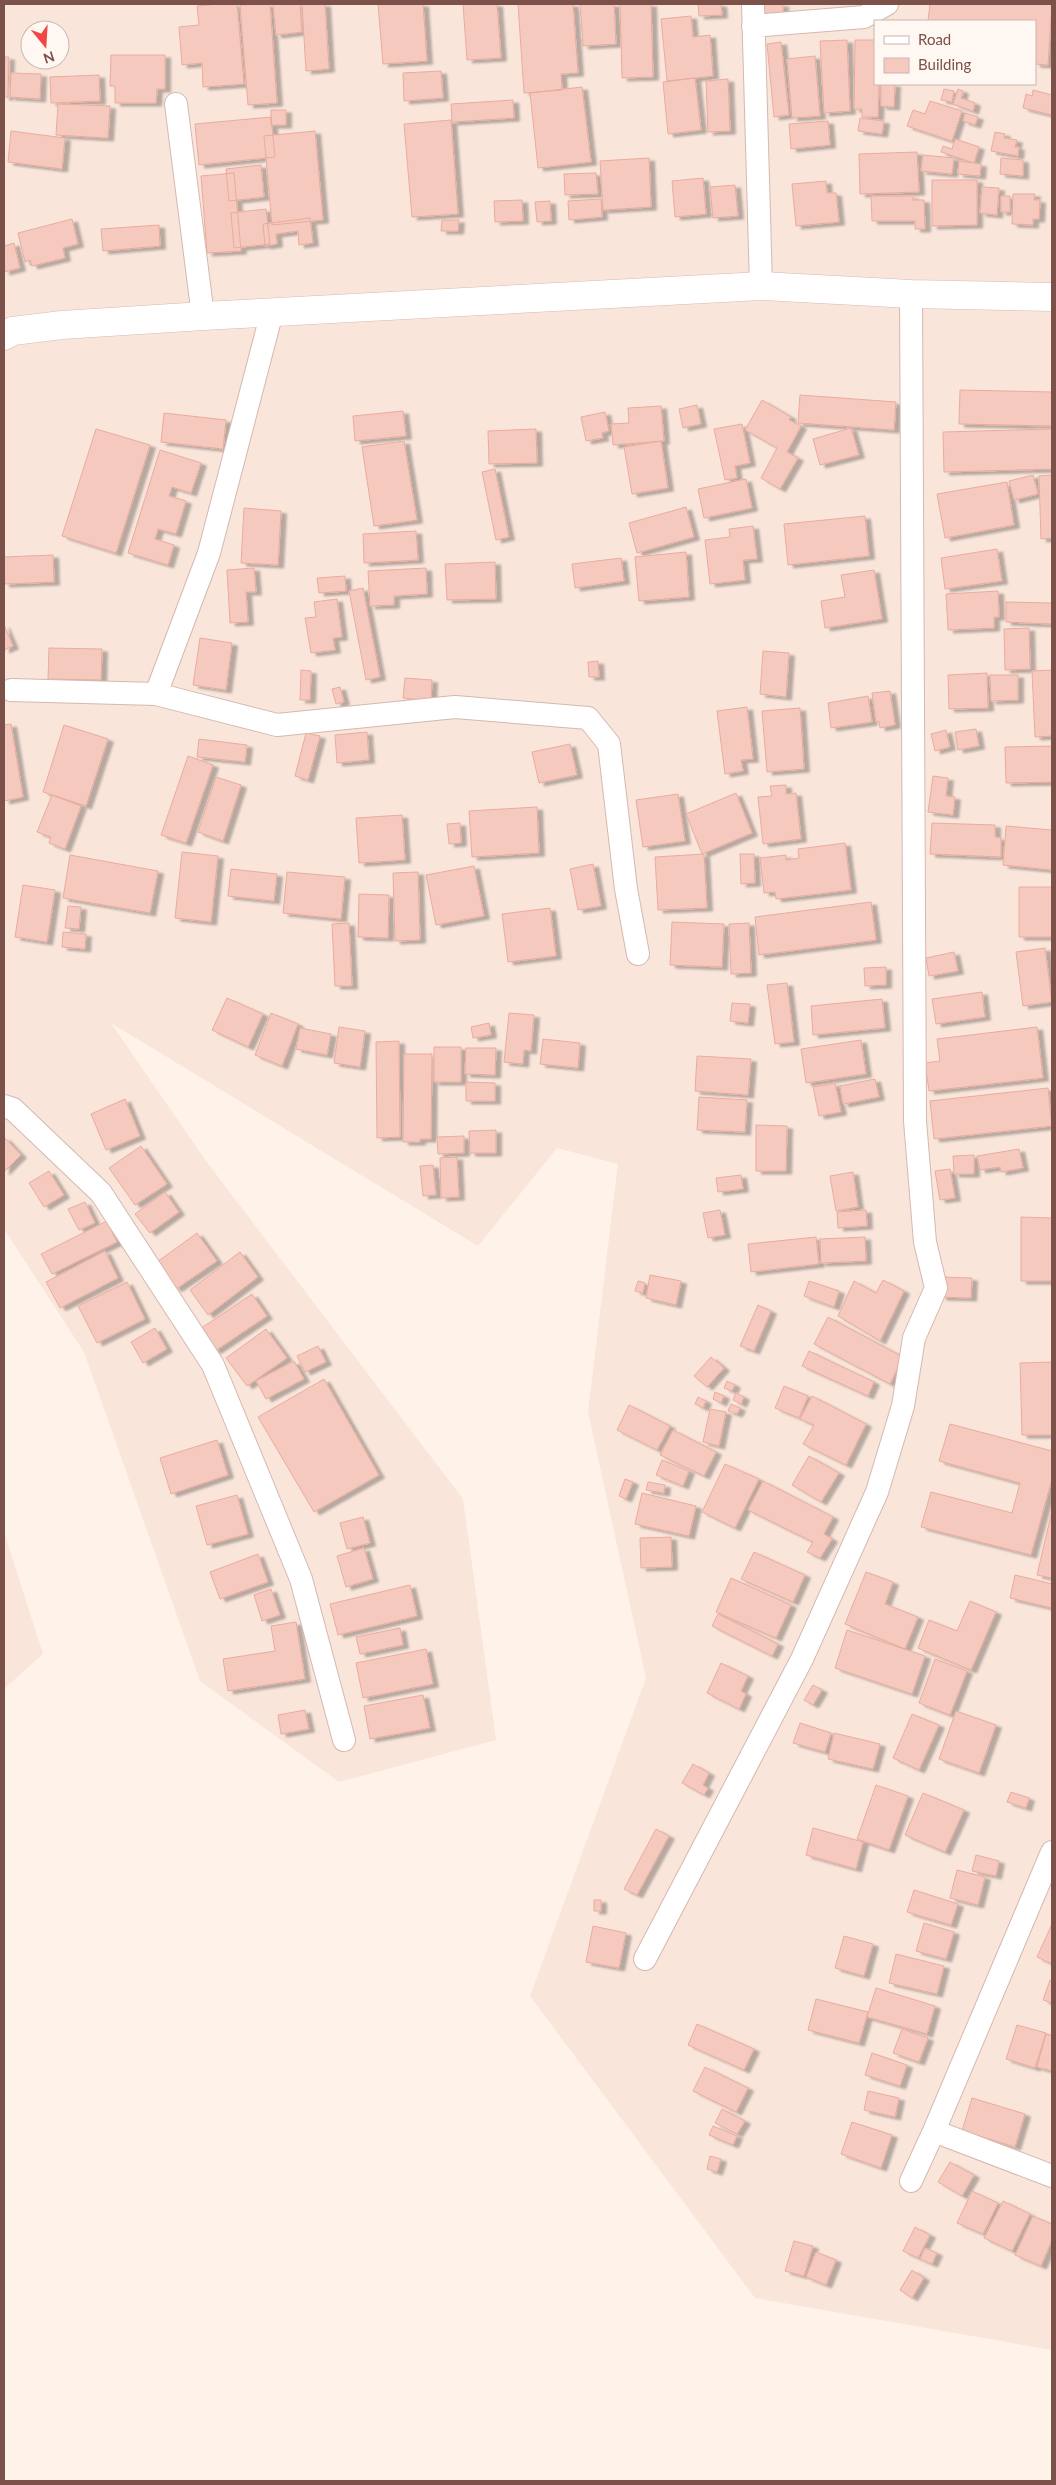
<svg xmlns="http://www.w3.org/2000/svg" width="1056" height="2485" font-family="Lato,sans-serif">
	<style>
		.residential { fill: #f9e5da; fill-rule: evenodd }
		.building { fill: #f6c9be; stroke: #eaab9d; filter: url(#shadow) }
		.lines { fill: none; stroke-linecap: round; stroke-linejoin: round }
		.street-casing { stroke: #d5b8b0; stroke-width: 24 }
		.secondary-casing { stroke: #dab9af; stroke-width: 29 }
		.street { stroke: #fff; stroke-width: 22 }
		.secondary { stroke: #fff; stroke-width: 28 }
	</style>
	<defs>
		<filter id="shadow"><feDropShadow dx="5.5" dy="3" stdDeviation="1" flood-color="#0004"/></filter>
	</defs>
	<rect width="100%" height="100%" fill="#fef2e9"/>
	<path class="residential" d="M4,4H1052V2350L755,2298L530,1996L646,1678L588,1412L618,1164L557,1148L478,1246L111,1023L206,1161L463,1499L496,1740L339,1782L200,1681L84,1352L4,1229ZM875,21H1035V84H875ZM30,30H60V60H30Z
		M4,1532L43,1654L4,1689Z"/>
	<path class="building" d="M219,4H237L244,84L203,87L202,63L182,65L179,27L199,25L197,6Z
		M270,4L277,103L248,105L240,5Z
		M273,4H300L302,32L276,35Z
		M302,4H325L329,69L306,71Z
		M378,4H423L427,61L383,64Z
		M463,4H497L501,58L467,60Z
		M518,4H573L578,73L561,74L562,90L524,93Z
		M580,4H614L616,44L583,46Z
		M620,4H651L653,77L622,78Z
		M698,4H721L722,15L699,16Z
		M764,4H783V17H764Z
		M930,4H1052L1048,65L1035,64V21H928Z
		M691,16L693,37L710,35L713,76L667,81L661,19Z
		M847,40L850,111L824,113L820,41Z
		M855,40H875V84H879L878,117H862V109H854Z
		M781,42L789,115L774,117L767,44Z
		M111,55H165V89H157L156,103H115V86H110Z
		M815,56L820,116L792,118L787,59Z
		M4,57H9L8,97H4Z
		M441,71L443,98L404,101L403,73Z
		M11,73L41,74L40,99L10,97Z
		M99,75L100,101L51,103L50,77Z
		M695,78L701,130L668,134L663,82Z
		M728,79L730,131L708,132L706,81Z
		M881,84H895L894,107L881,106Z
		M582,87L591,162L538,168L530,93Z
		M944,89L954,91L952,102L941,100Z
		M958,89L963,91L961,98L975,103L973,111L953,104Z
		M1033,90L1052,95V115L1023,108L1026,94L1032,96Z
		M513,100L514,118L452,122L451,104Z
		M930,101L962,111L952,141L907,126L913,110L925,114Z
		M58,104L110,106L108,138L56,135Z
		M271,110H286V125H271Z
		M965,113L978,117L975,125L963,121Z
		M271,117L275,157L199,165L195,124Z
		M860,118L884,121L882,134L858,131Z
		M451,120L458,214L412,217L404,124Z
		M828,121L830,145L791,149L789,124Z
		M11,131L65,138L62,169L8,162Z
		M315,131L323,220L272,225L264,136Z
		M995,132L1005,134L1004,138L1017,140L1015,147H1019L1018,156L991,151Z
		M955,139L979,147L974,163L941,152L943,146L952,149Z
		M917,152L919,192L860,194L859,154Z
		M923,155L954,158L952,174L921,171Z
		M649,158L651,207L603,210L600,161Z
		M1001,158L1023,160V176L1000,174Z
		M959,161L981,164L980,176L958,174Z
		M261,165L264,197L229,201L226,169Z
		M234,173L241,251L207,253L201,176Z
		M596,173L598,194L565,195L564,174Z
		M703,178L706,214L675,217L672,181Z
		M932,180H977V225L932,226Z
		M826,181L827,193H836L839,222L796,226L792,184Z
		M735,185L738,216L713,218L710,187Z
		M982,187L999,188L997,215L980,213Z
		M1013,194H1035L1034,200H1040L1039,219H1033V225L1012,224Z
		M871,196H913V200H924L925,229H915V221H872Z
		M1001,196H1010V212H1001Z
		M601,199L602,217L569,220L568,201Z
		M522,200L523,221L495,222L494,201Z
		M550,201L551,221L537,222L535,202Z
		M266,209L270,244L234,248L231,213Z
		M310,218L313,243L299,245L298,231L276,234L277,244L265,246L263,224Z
		M72,219L78,244L63,248L65,258L32,266L30,260L25,262L18,233Z
		M442,220H459L458,231H441Z
		M159,225L160,246L103,251L101,229Z
		M14,243L20,268L4,272V246Z
		M960,390L1052,392V426L959,424Z
		M800,395L896,402L894,430L798,423Z
		M762,400L791,417L789,420L801,426L787,452L798,458L780,489L761,478L777,448L745,430Z
		M697,405L701,424L683,428L679,409Z
		M661,406L664,441L613,445L611,424L629,423L628,408Z
		M403,411L406,436L355,441L353,416Z
		M605,412L609,431L602,433L603,438L586,441L581,417Z
		M164,413L226,420L223,449L161,442Z
		M742,424L750,463L735,466L737,478L725,480L714,429Z
		M851,428L859,455L820,465L813,439Z
		M96,429L150,445L116,553L62,536Z
		M536,429L537,463L489,464L488,431Z
		M1052,429V469L944,472L943,432Z
		M404,441L417,520L374,526L362,447Z
		M661,441L668,488L632,494L624,447Z
		M160,450L201,463L191,493L172,487L169,496L186,501L176,534L158,529L155,539L174,545L168,565L128,553Z
		M495,469L509,537L496,540L482,472Z
		M1033,475L1038,494L1014,500L1009,481Z
		M1052,475V538L1041,539L1039,476Z
		M746,479L752,508L704,518L698,489Z
		M1007,482L1014,525L945,538L937,494Z
		M686,507L694,537L637,553L629,523Z
		M244,508L281,511L278,565L241,563Z
		M865,516L869,556L788,565L784,524Z
		M753,526L757,559L743,560L745,580L710,584L705,540L730,537L729,529Z
		M416,531L418,560L364,563L363,534Z
		M997,549L1002,581L945,589L941,558Z
		M686,552L689,597L639,601L635,557Z
		M53,555L54,582L4,584V557Z
		M621,558L624,581L575,588L572,564Z
		M495,562L496,599L447,600L445,564Z
		M254,568L256,592H246L248,622L230,623L227,570Z
		M426,568L427,594L394,596V605L370,606L368,571Z
		M874,570L882,619L825,628L821,601L845,597L841,575Z
		M345,576L346,591L319,593L317,578Z
		M363,588L380,677L366,680L349,591Z
		M998,591L999,617H994V628L948,630L946,594Z
		M337,599L342,637L333,638L335,650L311,653L305,618L316,617L314,602Z
		M1006,602L1052,603V624L1006,622Z
		M4,625L13,646L4,650Z
		M1029,628L1030,669L1005,670L1004,629Z
		M200,638L232,643L226,690L193,685Z
		M49,648L102,649L101,680L48,679Z
		M763,651L789,653L786,697L760,694Z
		M598,661L599,677H589L588,662Z
		M301,670L311,671L310,700H300Z
		M1052,670V736L1035,737L1032,671Z
		M987,673L988,708L949,709L948,675Z
		M990,675H1018V700L991,701Z
		M405,678L432,680L431,701L403,698Z
		M340,687L344,702L336,704L332,689Z
		M890,691L895,725L880,728L879,721L876,722L872,693Z
		M868,696L872,722L831,728L828,703Z
		M747,707L753,759L741,760L743,771L725,774L717,711Z
		M800,708L804,769L767,772L762,711Z
		M11,724L23,797L4,801V725Z
		M64,725L108,739L86,806L43,792Z
		M976,729L979,746L958,750L955,732Z
		M946,730L950,747L935,751L931,734Z
		M367,732L369,760L337,763L335,735Z
		M306,733L320,736L308,780L295,776Z
		M199,739L247,745L245,762L197,757Z
		M570,744L577,775L539,783L532,752Z
		M1052,746V782L1006,783L1005,747Z
		M188,756L213,765L186,843L161,835Z
		M933,776L948,778L946,796L955,797L953,815L928,812Z
		M216,777L241,785L223,841L198,832Z
		M786,785V794L796,793L801,839L763,844L758,797L772,796L770,786Z
		M736,793L752,833L702,854L686,814Z
		M678,794L685,841L643,847L636,800Z
		M52,795L81,806L65,849L49,843L51,837L37,832Z
		M537,807L539,853L472,857L469,811Z
		M402,815L405,860L359,863L356,818Z
		M460,823L461,843L449,844L447,824Z
		M932,823L995,825V837L1001,838V857L930,854Z
		M1006,826L1052,830V870L1003,865Z
		M845,843L851,890L776,899L775,892L764,893L760,858L786,855V860L799,858L798,849Z
		M182,852L218,856L211,922L175,918Z
		M704,854L707,908L658,910L655,857Z
		M740,854H754L755,883L741,884Z
		M70,855L158,871L150,913L63,898Z
		M593,864L601,906L578,910L570,869Z
		M474,866L484,916L436,925L426,875Z
		M231,869L277,874L274,901L228,896Z
		M287,872L345,877L341,919L283,913Z
		M418,872L420,940L395,941L393,873Z
		M23,885L55,890L47,942L15,937Z
		M1019,887H1052V937H1019Z
		M359,894L389,895L388,938L358,937Z
		M871,902L876,940L759,955L755,917Z
		M68,906L81,907L79,929L65,928Z
		M550,908L556,956L508,962L502,914Z
		M672,922L724,924L722,967L670,965Z
		M349,923L352,986H335L332,924Z
		M749,923L751,973L731,974L729,924Z
		M63,932L86,934L85,949L62,947Z
		M1045,948L1052,1002L1023,1006L1016,952Z
		M954,952L958,971L929,976L926,958Z
		M886,967V985L865,986L864,968Z
		M787,983L794,1042L775,1044L767,985Z
		M982,992L985,1017L936,1024L932,999Z
		M227,998L263,1014L248,1047L212,1030Z
		M882,999L885,1028L813,1035L811,1006Z
		M732,1003L750,1004L748,1023L730,1021Z
		M271,1013L298,1024L282,1066L255,1055Z
		M509,1013L534,1015L531,1051L524,1050L523,1064L504,1062Z
		M489,1023L491,1035L473,1038L471,1027Z
		M339,1027L365,1031L360,1067L334,1063Z
		M1037,1027L1043,1078L929,1091L925,1063L940,1061L937,1039Z
		M300,1028L331,1034L327,1055L296,1049Z
		M543,1039L580,1043L578,1068L540,1064Z
		M861,1040L866,1074L806,1083L801,1049Z
		M399,1041L400,1137L377,1138L376,1042Z
		M434,1047H461V1082H434Z
		M466,1048H496L495,1075L465,1074Z
		M404,1054H432L431,1139H420V1142H403Z
		M697,1056L751,1059L748,1095L695,1091Z
		M875,1079L879,1097L843,1104L840,1086Z
		M466,1082L495,1083V1101H466Z
		M835,1083L841,1112L819,1116L813,1087Z
		M1048,1088L1052,1126L934,1139L930,1101Z
		M699,1097L747,1100L745,1132L697,1130Z
		M125,1099L140,1136L106,1150L91,1114Z
		M756,1125L787,1126L786,1171H756Z
		M496,1130V1153H470L469,1131Z
		M464,1136V1153L438,1154L437,1137Z
		M4,1137L21,1155L4,1172Z
		M141,1146L167,1184L135,1205L109,1168Z
		M1019,1149L1023,1168L1001,1172L1000,1167L980,1170L977,1156Z
		M974,1155V1174H954L953,1156Z
		M457,1157L459,1197L441,1198L440,1158Z
		M433,1165L436,1195L423,1196L420,1166Z
		M950,1169L955,1198L940,1200L935,1171Z
		M49,1171L64,1195L44,1207L29,1183Z
		M853,1172L858,1207L836,1211L830,1176Z
		M741,1175L743,1189L718,1192L716,1178Z
		M165,1192L179,1212L150,1233L135,1214Z
		M85,1202L95,1223L79,1230L68,1209Z
		M720,1210L725,1235L708,1238L703,1213Z
		M866,1210L867,1226L838,1228L837,1212Z
		M1021,1217L1052,1218V1281H1021Z
		M107,1221L117,1242L52,1274L41,1254Z
		M197,1233L217,1261L176,1289L157,1262Z
		M816,1237L819,1264L751,1272L748,1244Z
		M865,1237L866,1261L821,1263L820,1239Z
		M105,1251L118,1278L60,1308L46,1282Z
		M240,1252L258,1277L208,1315L190,1290Z
		M650,1275L681,1281L676,1305L646,1298Z
		M941,1277L972,1278L971,1298L941,1297Z
		M883,1280L904,1291L880,1341L838,1316L854,1281L876,1293Z
		M638,1281L645,1283L643,1293L635,1291Z
		M809,1281L839,1291L834,1307L804,1296Z
		M127,1282L145,1319L97,1343L78,1306Z
		M252,1294L267,1316L215,1351L200,1329Z
		M758,1305L771,1311L754,1351L740,1346Z
		M828,1317L903,1357L890,1384L814,1344Z
		M155,1328L167,1349L143,1363L131,1342Z
		M266,1329L287,1358L247,1386L226,1358Z
		M318,1346L326,1362L305,1372L297,1356Z
		M809,1351L874,1382L868,1396L802,1366Z
		M711,1357L724,1368L707,1387L694,1376Z
		M294,1361L304,1379L266,1399L256,1381Z
		M1052,1362V1435H1022L1020,1363Z
		M324,1379L379,1475L314,1512L258,1417Z
		M727,1381L735,1385L732,1391L724,1388Z
		M784,1386L808,1396L799,1418L775,1408Z
		M715,1392L724,1396L721,1403L713,1399Z
		M736,1393L744,1397L741,1404L733,1400Z
		M812,1396L866,1424L846,1465L803,1444L814,1425L800,1419Z
		M698,1397L706,1401L703,1408L695,1404Z
		M731,1404L740,1408L737,1414L728,1411Z
		M629,1405L670,1426L657,1450L617,1430Z
		M710,1409L726,1412L719,1446L703,1442Z
		M950,1424L1052,1451V1479L1031,1555L921,1527L931,1492L1012,1513L1020,1483L939,1461Z
		M673,1430L716,1452L704,1476L660,1455Z
		M217,1440L228,1475L171,1494L160,1458Z
		M809,1456L839,1473L821,1502L792,1485Z
		M662,1460L689,1471L683,1486L656,1475Z
		M725,1464L759,1479L735,1528L702,1512Z
		M625,1479L633,1482L626,1499L619,1496Z
		M763,1481L833,1517L824,1534L832,1539L820,1558L807,1552L813,1542L748,1510Z
		M648,1482L665,1485L664,1493L646,1490Z
		M642,1493L696,1506L689,1536L635,1524Z
		M237,1495L248,1534L207,1545L196,1506Z
		M1051,1515H1052V1578L1037,1575Z
		M363,1517L370,1543L347,1549L340,1523Z
		M671,1537L672,1567L641,1568L640,1538Z
		M364,1548L373,1579L346,1587L337,1556Z
		M754,1552L805,1575L793,1602L741,1579Z
		M258,1554L268,1582L220,1599L210,1572Z
		M866,1572L893,1582L885,1604L918,1617L905,1649L845,1624Z
		M1015,1575L1052,1584V1608L1010,1598Z
		M731,1578L791,1605L776,1638L716,1612Z
		M410,1585L417,1616L338,1635L330,1604Z
		M271,1589L280,1615L262,1621L254,1595Z
		M970,1601L996,1612L971,1670L918,1648L929,1620L957,1631Z
		M718,1614L778,1644L772,1656L712,1626Z
		M296,1622L305,1679L228,1691L223,1659L275,1651L271,1626Z
		M400,1628L403,1645L360,1654L356,1637Z
		M847,1630L925,1656L912,1694L835,1668Z
		M426,1649L433,1684L363,1698L356,1663Z
		M935,1659L967,1671L950,1715L919,1703Z
		M721,1663L748,1676L741,1691L746,1694L739,1709L707,1693Z
		M813,1685L822,1690L813,1705L804,1700Z
		M423,1695L430,1728L370,1739L364,1706Z
		M305,1710L309,1729L281,1734L278,1715Z
		M956,1711L996,1725L979,1773L939,1759Z
		M912,1714L939,1725L919,1770L893,1758Z
		M800,1723L831,1733L825,1752L793,1743Z
		M834,1733L880,1744L873,1769L828,1759Z
		M693,1764L709,1773L703,1785L708,1788L704,1795L682,1783Z
		M876,1785L908,1796L889,1850L857,1839Z
		M1011,1792L1029,1798L1026,1808L1007,1802Z
		M923,1793L964,1810L945,1852L905,1835Z
		M813,1828L863,1842L856,1869L806,1855Z
		M656,1829L669,1836L637,1895L624,1889Z
		M976,1855L999,1861L996,1876L972,1871Z
		M957,1870L985,1877L978,1905L950,1898Z
		M914,1890L958,1904L951,1925L907,1912Z
		M594,1900H601V1911H594Z
		M924,1923L954,1932L946,1959L916,1951Z
		M1052,1924V1964L1037,1957Z
		M593,1926L626,1933L619,1968L586,1962Z
		M844,1936L873,1944L864,1976L835,1968Z
		M896,1954L944,1966L937,1994L889,1983Z
		M1050,1980H1052V2003L1043,2000Z
		M876,1988L935,2006L927,2034L867,2017Z
		M816,1999L868,2012L859,2043L808,2030Z
		M697,2024L754,2049L744,2070L688,2045Z
		M1017,2025L1046,2033L1035,2068L1006,2059Z
		M902,2029L928,2038L919,2062L893,2053Z
		M1046,2034L1052,2036V2071L1037,2067Z
		M872,2053L907,2065L900,2086L865,2075Z
		M705,2067L748,2088L736,2112L693,2091Z
		M868,2091L899,2098L895,2117L864,2110Z
		M972,2098L1025,2114L1015,2147L962,2131Z
		M722,2109L745,2121L737,2134L715,2123Z
		M852,2122L892,2135L881,2168L841,2154Z
		M713,2126L737,2136L733,2145L709,2135Z
		M710,2156L721,2159L717,2172L707,2169Z
		M950,2162L974,2175L962,2196L938,2182Z
		M972,2191L998,2203L983,2234L957,2223Z
		M1003,2201L1030,2214L1012,2251L984,2238Z
		M1033,2216L1052,2224V2240L1041,2266L1015,2255Z
		M915,2227L930,2235L918,2258L903,2251Z
		M794,2241L813,2246L804,2276L785,2271Z
		M925,2248L937,2253L932,2264L920,2259Z
		M816,2252L836,2260L826,2285L806,2277Z
		M912,2270L924,2278L912,2298L900,2290Z"/>
	<g class="lines">
		<g class="street-casing">
			<path id="street" d="M753,4L761,286
				M753,26L864,17L887,4
				M176,104L203,316
				M11,690L156,694L277,725L455,707L588,718L609,744L626,889L638,954
				M156,694L209,553L272,312
				M4,1106L13,1109L101,1193L213,1365L301,1579L344,1740
				M645,1959L802,1659L877,1492L903,1406L914,1338L936,1288L925,1242L915,1121L911,294
				M934,2131L1052,2176
				M911,2181L934,2131L1052,1852"/>
		</g>
		<g class="secondary-casing">
			<path id="secondary" d="M4,336L13,331L62,325L203,316L761,286L911,294L1052,297"/>
		</g>
		<use href="#street" class="street"/>
		<use href="#secondary" class="secondary"/>
	</g>
	<rect width="1056" height="2485" fill="none" stroke="#7c5149" stroke-width="10"/>
	<rect x="874" y="20" width="162" height="65" fill="#fff7f1" stroke="#cbb5ae"/>
	<rect x="884" y="36" width="25" height="8" fill="#ffffff" stroke="#cbb5ae"/>
	<text x="918" y="45" font-size="15" fill="#7c5149">Road</text>
	<rect x="884" y="58" width="25" height="15" fill="#f6c9be" stroke="#cbb5ae"/>
	<text x="918" y="70" font-size="15" fill="#7c5149">Building</text>
	<g transform="translate(45 45) rotate(162)"><circle r="24" fill="#fff7f1" stroke="#cbb5ae"/>
	<path d="M0-4L9 19L0 12L-9 19Z" fill="#f14845"/>
	<text y="-8" font-size="14" font-weight="bold" text-anchor="middle" fill="#7c5149">N</text>
	</g>
</svg>
